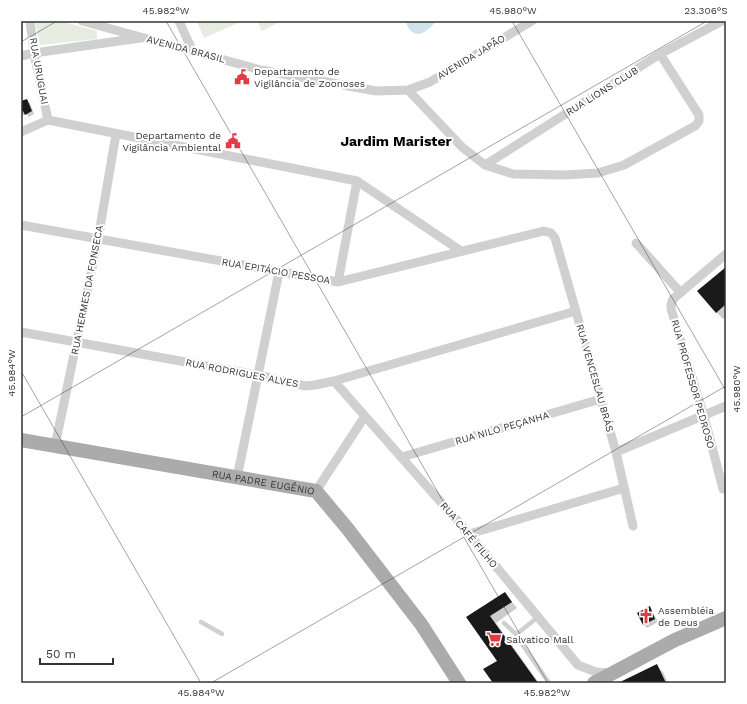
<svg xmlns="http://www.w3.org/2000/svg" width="747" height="704" font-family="'Work Sans',sans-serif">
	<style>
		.green { fill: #e6ecdf }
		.water { fill: #cfe2ee }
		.shadow { fill: #0003 }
		.building { fill: #1a1a1a }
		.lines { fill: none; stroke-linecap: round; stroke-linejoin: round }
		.service { stroke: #d0d0d0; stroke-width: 4.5 }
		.minor { stroke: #d0d0d0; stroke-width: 9 }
		.primary { stroke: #ababab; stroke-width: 14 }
		.ticks { fill: none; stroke: #333; stroke-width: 1; stroke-opacity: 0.45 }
		.labels { text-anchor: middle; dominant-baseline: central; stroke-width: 4; stroke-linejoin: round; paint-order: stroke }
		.street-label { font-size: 10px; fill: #333; stroke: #fff }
		.poi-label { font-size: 10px; fill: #333; stroke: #fff; text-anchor: start }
		.district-label { font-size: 14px; font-weight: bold; fill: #000; stroke: #fff }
		.neatline { fill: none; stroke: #333; stroke-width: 1.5 }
		.ticks-label { font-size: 10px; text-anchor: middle; fill: #333 }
	</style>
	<rect width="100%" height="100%" fill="#fff"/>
	<path class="green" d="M35,21H60L97,31V39L40,45Z
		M197,21H243L204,38Z
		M257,21H282L262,31Z"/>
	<path class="water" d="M406,21H436C433,25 429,29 424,32C416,38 407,30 406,21Z"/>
	<path class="shadow" d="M27,100L30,103L34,114L29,117L26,114L21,116V101Z
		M726,269V316L723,319L716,312Z
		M504,593L517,608L496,623L539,683H494L498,661L467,618Z
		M649,608L652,611L658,622L647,628L644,625L638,613Z
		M656,665L663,672L668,683H630Z"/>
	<path class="building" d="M27,99L32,111L25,115L23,111L21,112V101Z
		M726,267V304L716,313L697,291Z
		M505,592L512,602L490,616L538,683H493L483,669L497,661L466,617Z
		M650,606L655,619L643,625L637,613Z
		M657,664L666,683H618Z"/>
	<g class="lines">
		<path class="service" d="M538,617L518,633L517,637L549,683
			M201,622L222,634
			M504,623L517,635"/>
		<path class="minor" d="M30,21L34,53L48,120
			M82,21L261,70L376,91L408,90L430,82L532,21
			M179,21L193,52
			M21,56L34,53L140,38
			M408,90L462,147L485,165L513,174L565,175L598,173L624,165L695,126L699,121V115L660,54
			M48,120L357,181L461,251
			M21,132L48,120
			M485,165L660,54L722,21
			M21,225L338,282L544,231L551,233L555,238L616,452L633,526
			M636,243L680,292
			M338,282L357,181
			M21,332L257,375L305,386L315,385L334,381L576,311
			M334,381L469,534L578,665L596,672L610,673
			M55,446L98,239L116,134
			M616,452L726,406
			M402,457L601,399
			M237,478L279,272
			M723,489L704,416L671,309V305L673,299L726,254
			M316,491L365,416
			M469,534L624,488"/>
		<g class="primary">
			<path id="s1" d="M21,440L316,491L347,528L421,624L459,683"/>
			<path d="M594,683L675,640L726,618"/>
		</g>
	</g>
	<path class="ticks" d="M166,21L548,683M512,21L726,391M21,42L57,21M21,371L201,683M21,417L707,21M211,683L726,386"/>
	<defs>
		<g id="civic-bare" transform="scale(1.2)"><path d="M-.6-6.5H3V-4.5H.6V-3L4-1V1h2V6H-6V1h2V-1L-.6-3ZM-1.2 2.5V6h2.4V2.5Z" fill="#e63946" stroke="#fff" stroke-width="2.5" paint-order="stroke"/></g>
		<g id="church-bare" transform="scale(1.2)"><path d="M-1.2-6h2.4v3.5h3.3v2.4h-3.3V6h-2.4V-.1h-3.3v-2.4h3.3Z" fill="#e63946" stroke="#fff" stroke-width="2.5" paint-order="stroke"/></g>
		<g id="supermarket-bare" transform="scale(1.2)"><path d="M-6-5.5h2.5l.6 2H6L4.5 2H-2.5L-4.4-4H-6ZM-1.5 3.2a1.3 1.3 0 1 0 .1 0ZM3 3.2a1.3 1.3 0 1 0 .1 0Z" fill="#e63946" stroke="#fff" stroke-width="2.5" paint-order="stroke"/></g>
	</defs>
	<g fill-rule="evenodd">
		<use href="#civic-bare" x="242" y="77"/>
		<use href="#civic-bare" x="233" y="141"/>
		<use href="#church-bare" x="646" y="616"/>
		<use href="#supermarket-bare" x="494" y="639"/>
	</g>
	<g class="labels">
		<g class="street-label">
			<text transform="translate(186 49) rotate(15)">AVENIDA BRASIL</text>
			<text transform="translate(471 57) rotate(-31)">AVENIDA JAPÃO</text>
			<text transform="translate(39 71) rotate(80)">RUA URUGUAI</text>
			<text transform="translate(602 91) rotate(-32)">RUA LIONS CLUB</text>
			<text transform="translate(276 271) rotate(10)">RUA EPITÁCIO PESSOA</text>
			<text transform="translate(87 290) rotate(-79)">RUA HERMES DA FONSECA</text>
			<text transform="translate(242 373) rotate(11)">RUA RODRIGUES ALVES</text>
			<text transform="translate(595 378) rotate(74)">RUA VENCESLAU BRÁS</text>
			<text transform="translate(693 384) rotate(74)">RUA PROFESSOR PEDROSO</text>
			<text transform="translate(502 428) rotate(-16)">RUA NILO PEÇANHA</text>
			<text stroke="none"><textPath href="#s1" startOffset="246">RUA PADRE EUGÊNIO</textPath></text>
			<text transform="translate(469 535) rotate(50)">RUA CAFÉ FILHO</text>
		</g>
		<g class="poi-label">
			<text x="254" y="71">Departamento de<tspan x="254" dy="12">Vigilância de Zoonoses</tspan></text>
			<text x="221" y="135" text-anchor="end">Departamento de<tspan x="221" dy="12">Vigilância Ambiental</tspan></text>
			<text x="658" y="610">Assembléia<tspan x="658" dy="12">de Deus</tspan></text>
			<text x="506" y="639">Salvatico Mall</text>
		</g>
		<g class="district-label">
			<text x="396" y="141">Jardim Marister</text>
		</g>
	</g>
	<rect width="747" height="704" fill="none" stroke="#ffffff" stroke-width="44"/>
	<path d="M40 658v6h73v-6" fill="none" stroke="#333333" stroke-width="2"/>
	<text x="46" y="658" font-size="12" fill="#333333" stroke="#ffffff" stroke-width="3" paint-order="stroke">50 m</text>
	<rect x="22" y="22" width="703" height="660" class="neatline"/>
	<g class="ticks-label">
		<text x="166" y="14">45.982°W</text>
		<text x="513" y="14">45.980°W</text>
		<text x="706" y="14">23.306°S</text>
		<text transform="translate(11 373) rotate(-90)" y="4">45.984°W</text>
		<text transform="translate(736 389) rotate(-90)" y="4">45.980°W</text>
		<text x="201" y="696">45.984°W</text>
		<text x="547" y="696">45.982°W</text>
	</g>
</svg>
